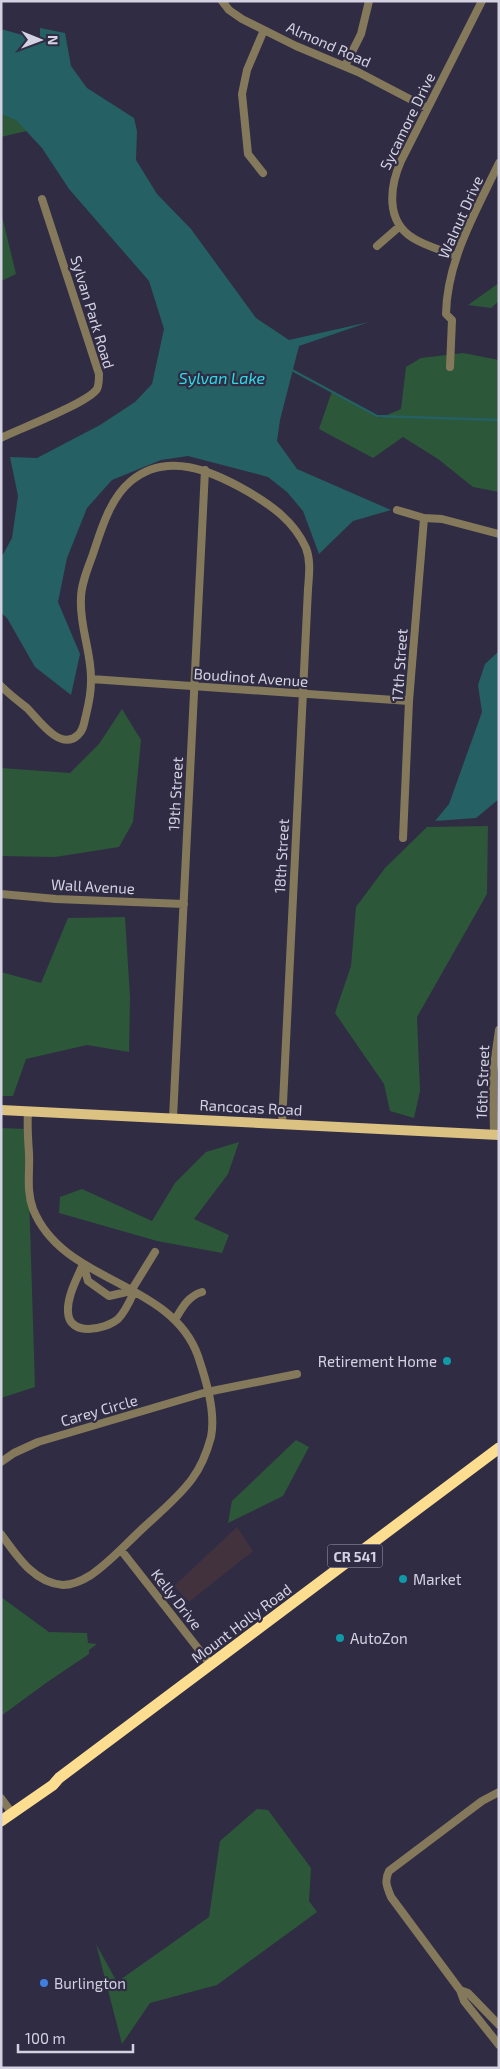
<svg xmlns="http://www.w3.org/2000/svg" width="500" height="2069" font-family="'Exo 2',sans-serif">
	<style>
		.commercial { fill: #41323e }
		.green { fill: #2c5738 }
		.water { fill: #246064 }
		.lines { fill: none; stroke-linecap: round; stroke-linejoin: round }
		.stream { stroke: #246064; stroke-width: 2.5 }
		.minor { stroke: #85795b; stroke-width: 8 }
		.major { stroke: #dbc182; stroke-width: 10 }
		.highway { stroke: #fdde90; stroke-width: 11 }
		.culture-dot { fill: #0f9aa8; stroke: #302c44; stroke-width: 2 }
		.shop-dot { fill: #3f7fe0; stroke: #302c44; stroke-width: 2 }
		.labels { text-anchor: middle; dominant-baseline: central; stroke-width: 4.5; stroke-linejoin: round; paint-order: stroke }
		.shield { fill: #302c44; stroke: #a3a0b3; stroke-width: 1 }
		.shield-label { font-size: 14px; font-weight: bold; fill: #d4d2e2 }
		.street-label { font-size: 15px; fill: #d4d2e2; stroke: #302c44 }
		.poi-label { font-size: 15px; fill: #d4d2e2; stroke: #302c44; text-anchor: start }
		.water-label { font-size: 16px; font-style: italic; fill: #2bdce6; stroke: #302c44 }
	</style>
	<rect width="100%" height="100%" fill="#302c44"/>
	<path class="commercial" d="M237,1527L253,1551L189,1602L174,1586Z"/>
	<path class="green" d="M1,109L35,129L1,137Z
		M1,212L16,274L1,281Z
		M499,283V301L491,308L468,305Z
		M463,353L499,360V492L473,487L438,459L403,437L373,458L319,429L332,391L380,418L401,409L406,367L421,358Z
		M122,709L141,740L133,822L119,847L55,857L1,856V768L70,773L99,744Z
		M488,826L487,894L417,1017L420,1091L414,1118L390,1111L384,1084L335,1013L351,966L356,907L385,868L427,827Z
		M125,917L130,997L129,1052L87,1045L26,1059L13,1096H1V972L41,983L68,918Z
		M1,1128L27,1129L35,1387L1,1398Z
		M239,1142L228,1174L194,1219L229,1235L222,1253L157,1241L59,1213L60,1197L82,1189L152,1221L175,1183L206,1152Z
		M296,1440L309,1447L283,1496L228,1523L232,1501Z
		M1,1597L49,1632L87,1633L88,1643L97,1644L89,1650V1654L46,1683L1,1716Z
		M257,1809L268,1810L311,1868L309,1901L317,1912L217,1985L150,2003L122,2044L96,1944L117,1982L209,1917L220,1841Z"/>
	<path class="water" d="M40,28L65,33L71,66L87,88L134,118L137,131L136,160L157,194L191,229L256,318L289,340L369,322L299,346L280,420L277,441L297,469L391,510L353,521L319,554L303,511L287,492L268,477L188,456L161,460L112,480L87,508L67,558L58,602L80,654L71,695L35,667L7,618L1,613V558L12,538L18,496L10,457L37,458L100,425L135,402L152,384L164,329L149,281L69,189L42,148L16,120L1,114V29L40,40Z
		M499,651V799L476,818L435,821L449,804L482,712L478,685L485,664Z"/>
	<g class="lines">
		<path class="stream" d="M290,369L377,416L499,420"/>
		<path class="minor" d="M222,1L229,10L242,19L296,46L358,72L427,108
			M345,66L361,34L369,1
			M263,173L248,154L242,94L247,70L264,30
			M377,246L400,226
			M456,256C442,250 425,246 413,238C385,221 390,186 401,161L482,1
			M450,367L452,320L446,314C447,260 476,211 499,163
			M1,438C19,429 88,403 97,389C99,385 99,379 99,374L42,199
			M397,510L424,518L442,519L499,534
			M91,679L409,701
			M1,686C9,694 18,701 27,708C38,719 60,752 78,735C84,730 84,722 86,715C89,703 91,692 91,681C92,653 79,626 81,598C81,584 88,568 93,554C101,530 110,498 131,481C167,451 212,471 247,491C271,505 294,521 306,548C311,561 309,575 308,589L282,1124
			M403,838L409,701L424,518
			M1,894L56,899L184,904
			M173,1118L205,470
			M494,1134L493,1072L499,1030
			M83,1264C77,1279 67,1296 68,1312C69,1337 105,1330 118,1319C125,1312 130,1301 134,1292
			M83,1264L88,1281L109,1296L131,1291L155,1252
			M175,1320C182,1308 188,1296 202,1292
			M1,1462L14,1453L38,1442L207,1392L297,1374
			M1,1534C17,1556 34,1583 63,1585C73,1585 83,1580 91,1575C110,1562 125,1545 142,1529C159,1513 178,1498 192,1479C201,1467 207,1452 211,1437C216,1412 206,1380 198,1356C171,1280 63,1284 33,1209C26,1190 30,1172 29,1153C28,1139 27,1126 28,1112
			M121,1550L211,1665
			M499,1792L482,1801L389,1871C384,1881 387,1887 391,1897L460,1990L464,2001L499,2045
			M1,1798L12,1813
			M460,1990L468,1993L499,2025"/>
		<path class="major" d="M1,1110L499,1135"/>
		<path class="highway" d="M1,1821L53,1785L59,1778L499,1448"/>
	</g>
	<g class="culture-dot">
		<circle cx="447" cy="1361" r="5"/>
		<circle cx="403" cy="1579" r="5"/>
		<circle cx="340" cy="1638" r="5"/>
	</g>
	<circle class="shop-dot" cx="44" cy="1983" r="5"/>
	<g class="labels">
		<rect class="shield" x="327.5" y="1544.5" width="55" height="23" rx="4"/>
		<g class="shield-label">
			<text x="355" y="1556">CR 541</text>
		</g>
		<g class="street-label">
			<text transform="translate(329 44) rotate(24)">Almond Road</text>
			<text transform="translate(407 121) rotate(-64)">Sycamore Drive</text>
			<text transform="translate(460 217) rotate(-66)">Walnut Drive</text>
			<text transform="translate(93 312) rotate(73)">Sylvan Park Road</text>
			<text transform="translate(399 665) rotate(-86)">17th Street</text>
			<text transform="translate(251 677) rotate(4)">Boudinot Avenue</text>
			<text transform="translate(175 794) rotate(-87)">19th Street</text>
			<text transform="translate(281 856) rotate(-87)">18th Street</text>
			<text transform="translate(93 886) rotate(3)">Wall Avenue</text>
			<text transform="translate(482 1082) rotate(-88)">16th Street</text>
			<text transform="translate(251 1107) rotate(3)">Rancocas Road</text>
			<text transform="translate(99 1410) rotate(-16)">Carey Circle</text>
			<text transform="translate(177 1599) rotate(52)">Kelly Drive</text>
			<text transform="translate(241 1623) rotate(-37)">Mount Holly Road</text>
		</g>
		<g class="poi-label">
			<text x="437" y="1361" text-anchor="end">Retirement Home</text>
			<text x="413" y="1579">Market</text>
			<text x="350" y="1638">AutoZon</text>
			<text x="54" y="1983">Burlington</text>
		</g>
		<g class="water-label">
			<text x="222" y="377">Sylvan Lake</text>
		</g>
	</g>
	<rect width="500" height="2069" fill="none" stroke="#d4d2e2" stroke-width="5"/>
	<g transform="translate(40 40) rotate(91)" stroke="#302c44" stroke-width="4" paint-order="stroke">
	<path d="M0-4L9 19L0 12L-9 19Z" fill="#d4d2e2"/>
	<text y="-8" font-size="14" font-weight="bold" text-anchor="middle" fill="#d4d2e2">N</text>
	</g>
	<path d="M18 2044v8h115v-8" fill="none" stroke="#d4d2e2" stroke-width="2.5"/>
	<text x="25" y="2044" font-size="15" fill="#d4d2e2" stroke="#302c44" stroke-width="4" paint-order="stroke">100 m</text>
</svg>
